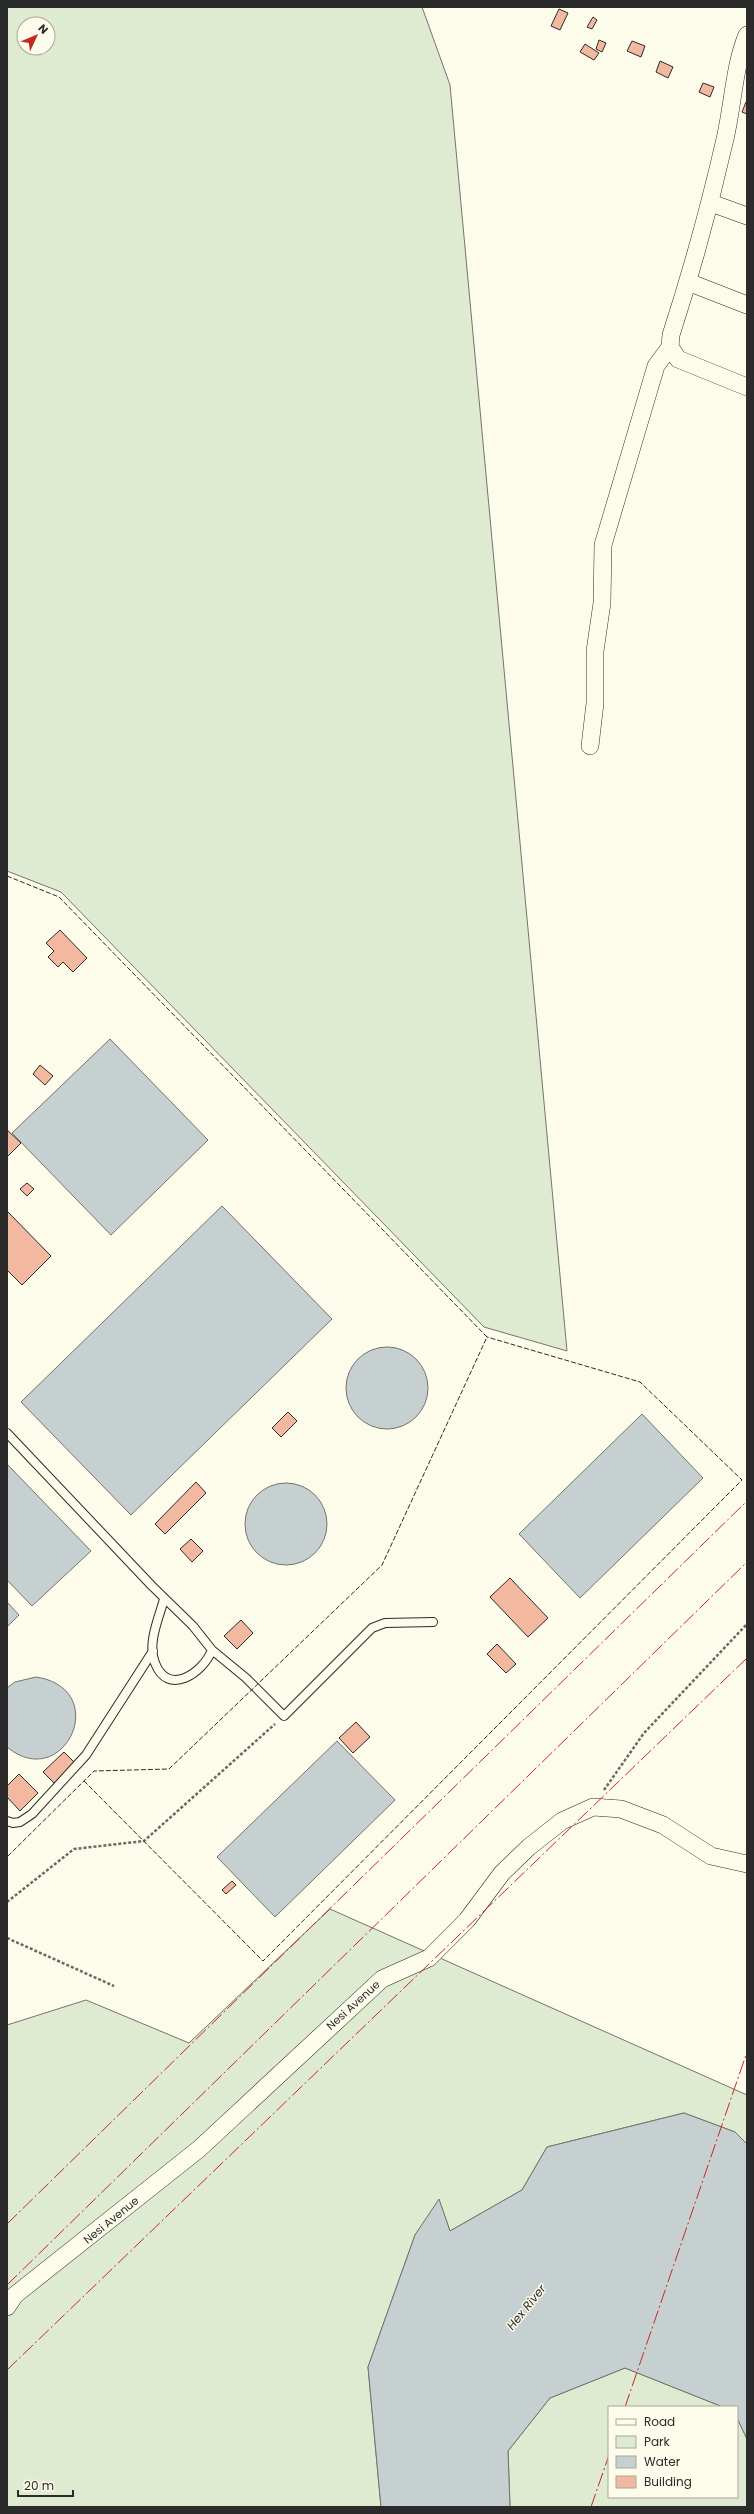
<svg xmlns="http://www.w3.org/2000/svg" width="754" height="2514" font-family="Poppins,sans-serif">
	<style>
		.green { fill: #deebd1; stroke: #74746e; fill-rule: evenodd }
		.water { fill: #c7d0d0; stroke: #74746e }
		.building { fill: #f2b8a0; stroke: #2b2b2b }
		.lines { fill: none; stroke-linecap: round; stroke-linejoin: round }
		.service-casing { stroke: #2b2b2b; stroke-width: 10 }
		.minor-casing { stroke: #2b2b2b; stroke-width: 18 }
		.path { stroke: #6a6964; stroke-width: 2.5; stroke-dasharray: 3 2; stroke-linecap: butt }
		.service { stroke: #fdfbea; stroke-width: 8 }
		.minor { stroke: #fdfbea; stroke-width: 17 }
		.fence { stroke: #2b2b2b; stroke-width: 1; stroke-dasharray: 5 2; stroke-linecap: butt }
		.power { stroke: #c62828; stroke-width: 1; stroke-dasharray: 14 3 2 3; stroke-linecap: butt }
		.labels { text-anchor: middle; dominant-baseline: central; stroke-width: 3; stroke-linejoin: round; paint-order: stroke }
		.street-label { font-size: 11px; fill: #2b2b2b; stroke: #fdfbea }
		.water-label { font-size: 12px; font-style: italic; fill: #2b2b2b; stroke: #fdfbea }
	</style>
	<rect width="100%" height="100%" fill="#fdfbea"/>
	<path class="green" d="M7,7H422L450,85L567,1351L484,1327L61,892L7,871ZM24,24H48V48H24Z
		M330,1909L747,2095V2144L735,2132L684,2113L547,2147L522,2190L450,2231L439,2200L415,2235L368,2367L381,2507H7V2025L86,2000L189,2043Z
		M625,2368L723,2407H609V2497H737V2418L747,2439V2507H510L508,2451L550,2398Z"/>
	<path class="water" d="M110,1039L208,1140L111,1235L12,1133Z
		M222,1206L332,1319L131,1515L21,1402Z
		M346 1388a41 41 0 1 1 82 0a41 41 0 1 1-82 0Z
		M642,1414L703,1478L580,1598L519,1534Z
		M7,1464L91,1551L32,1606L7,1580Z
		M245 1524a41 41 0 1 1 82 0a41 41 0 1 1-82 0Z
		M7,1602L19,1615L7,1627Z
		M36,1677C113,1689 64,1794 7,1747V1688L15,1682Z
		M337,1741L395,1800L275,1917L217,1857Z
		M684,2113L735,2132L747,2144V2439L737,2418V2407H723L625,2368L550,2398L508,2451L510,2507H381L368,2367L415,2235L439,2199L450,2231L522,2190L547,2147Z"/>
	<path class="building" d="M559,9L568,13L560,30L551,26Z
		M593,17L597,20L592,29L587,27Z
		M599,40L606,43L602,52L596,49Z
		M632,41L645,46L641,57L627,51Z
		M585,44L599,53L594,60L580,52Z
		M660,61L673,67L668,78L656,72Z
		M703,83L714,87L710,97L699,92Z
		M746,102H747V114L742,112Z
		M60,930L87,958L73,972L63,962L58,967L48,957L54,951L46,943Z
		M40,1065L53,1076L45,1085L33,1074Z
		M7,1130L21,1143L7,1157Z
		M27,1183L34,1189L27,1196L20,1189Z
		M7,1211L51,1256L22,1285L7,1270Z
		M288,1412L297,1421L281,1437L272,1428Z
		M196,1482L206,1493L165,1534L155,1524Z
		M191,1539L203,1551L192,1562L180,1549Z
		M510,1578L548,1618L528,1637L490,1597Z
		M241,1620L253,1633L237,1649L224,1636Z
		M497,1644L516,1664L506,1673L487,1654Z
		M356,1722L370,1737L353,1753L339,1738Z
		M64,1752L75,1763L54,1783L43,1772Z
		M19,1774L38,1793L20,1811L7,1797V1786Z
		M232,1881L236,1885L226,1894L222,1890Z"/>
	<g class="lines">
		<g class="service-casing">
			<path id="service" d="M7,1433L152,1586L193,1626L212,1650C203,1673 168,1697 155,1663C147,1643 159,1618 164,1599
				M212,1650L246,1678L284,1716L372,1628L385,1623L433,1622
				M7,1821L13,1823L20,1822L32,1814L86,1755L153,1651"/>
		</g>
		<g class="minor-casing">
			<path id="minor" d="M747,35C734,66 733,105 725,139C710,205 692,270 671,335L670,347L678,359L747,387
				M711,203L747,216
				M688,282L747,305
				M590,746L595,703V651L602,603L603,545L656,366L670,347
				M7,2307L15,2295L199,2149L382,1979L429,1958L467,1920L502,1873L529,1847L562,1821L593,1807L621,1809L663,1825L711,1856L747,1864"/>
		</g>
		<path class="path" d="M604,1790L644,1733L747,1624
			M7,1902L74,1849L144,1841L275,1724
			M7,1938L114,1986"/>
		<use href="#service" class="service"/>
		<use href="#minor" class="minor"/>
		<path class="fence" d="M7,876L59,897L487,1337L382,1565L169,1769L94,1771L7,1857
			M84,1781L263,1961L742,1480L640,1382L487,1337"/>
		<path class="power" d="M7,2224L747,1501
			M7,2285L747,1562
			M7,2370L747,1658
			M625,2407L747,2052
			M591,2507L609,2455"/>
	</g>
	<g class="labels">
		<g class="street-label">
			<text transform="translate(353 2005) rotate(-42)">Nesi Avenue</text>
			<text transform="translate(111 2220) rotate(-39)">Nesi Avenue</text>
		</g>
		<g class="water-label">
			<text transform="translate(526 2307) rotate(-51)">Hex River</text>
		</g>
	</g>
	<rect width="754" height="2514" fill="none" stroke="#2b2b2b" stroke-width="16"/>
	<rect x="608" y="2406" width="130" height="92" fill="#fdfbea" stroke="#a9a89e"/>
	<rect x="616" y="2419" width="20" height="6" fill="#fdfbea" stroke="#a9a89e"/>
	<text x="644" y="2426" font-size="12" fill="#2b2b2b">Road</text>
	<rect x="616" y="2436" width="20" height="12" fill="#deebd1" stroke="#a9a89e"/>
	<text x="644" y="2446" font-size="12" fill="#2b2b2b">Park</text>
	<rect x="616" y="2456" width="20" height="12" fill="#c7d0d0" stroke="#a9a89e"/>
	<text x="644" y="2466" font-size="12" fill="#2b2b2b">Water</text>
	<rect x="616" y="2476" width="20" height="12" fill="#f2b8a0" stroke="#a9a89e"/>
	<text x="644" y="2486" font-size="12" fill="#2b2b2b">Building</text>
	<g transform="translate(36 36) rotate(46)"><circle r="19" fill="#fdfbea" stroke="#a9a89e"/>
	<path d="M0-3L7 15L0 10L-7 15Z" fill="#c62828"/>
	<text y="-6" font-size="11" font-weight="bold" text-anchor="middle" fill="#2b2b2b">N</text>
	</g>
	<path d="M18 2490v6h55v-6" fill="none" stroke="#2b2b2b" stroke-width="2"/>
	<text x="24" y="2490" font-size="12" fill="#2b2b2b" stroke="#fdfbea" stroke-width="3" paint-order="stroke">20 m</text>
</svg>
